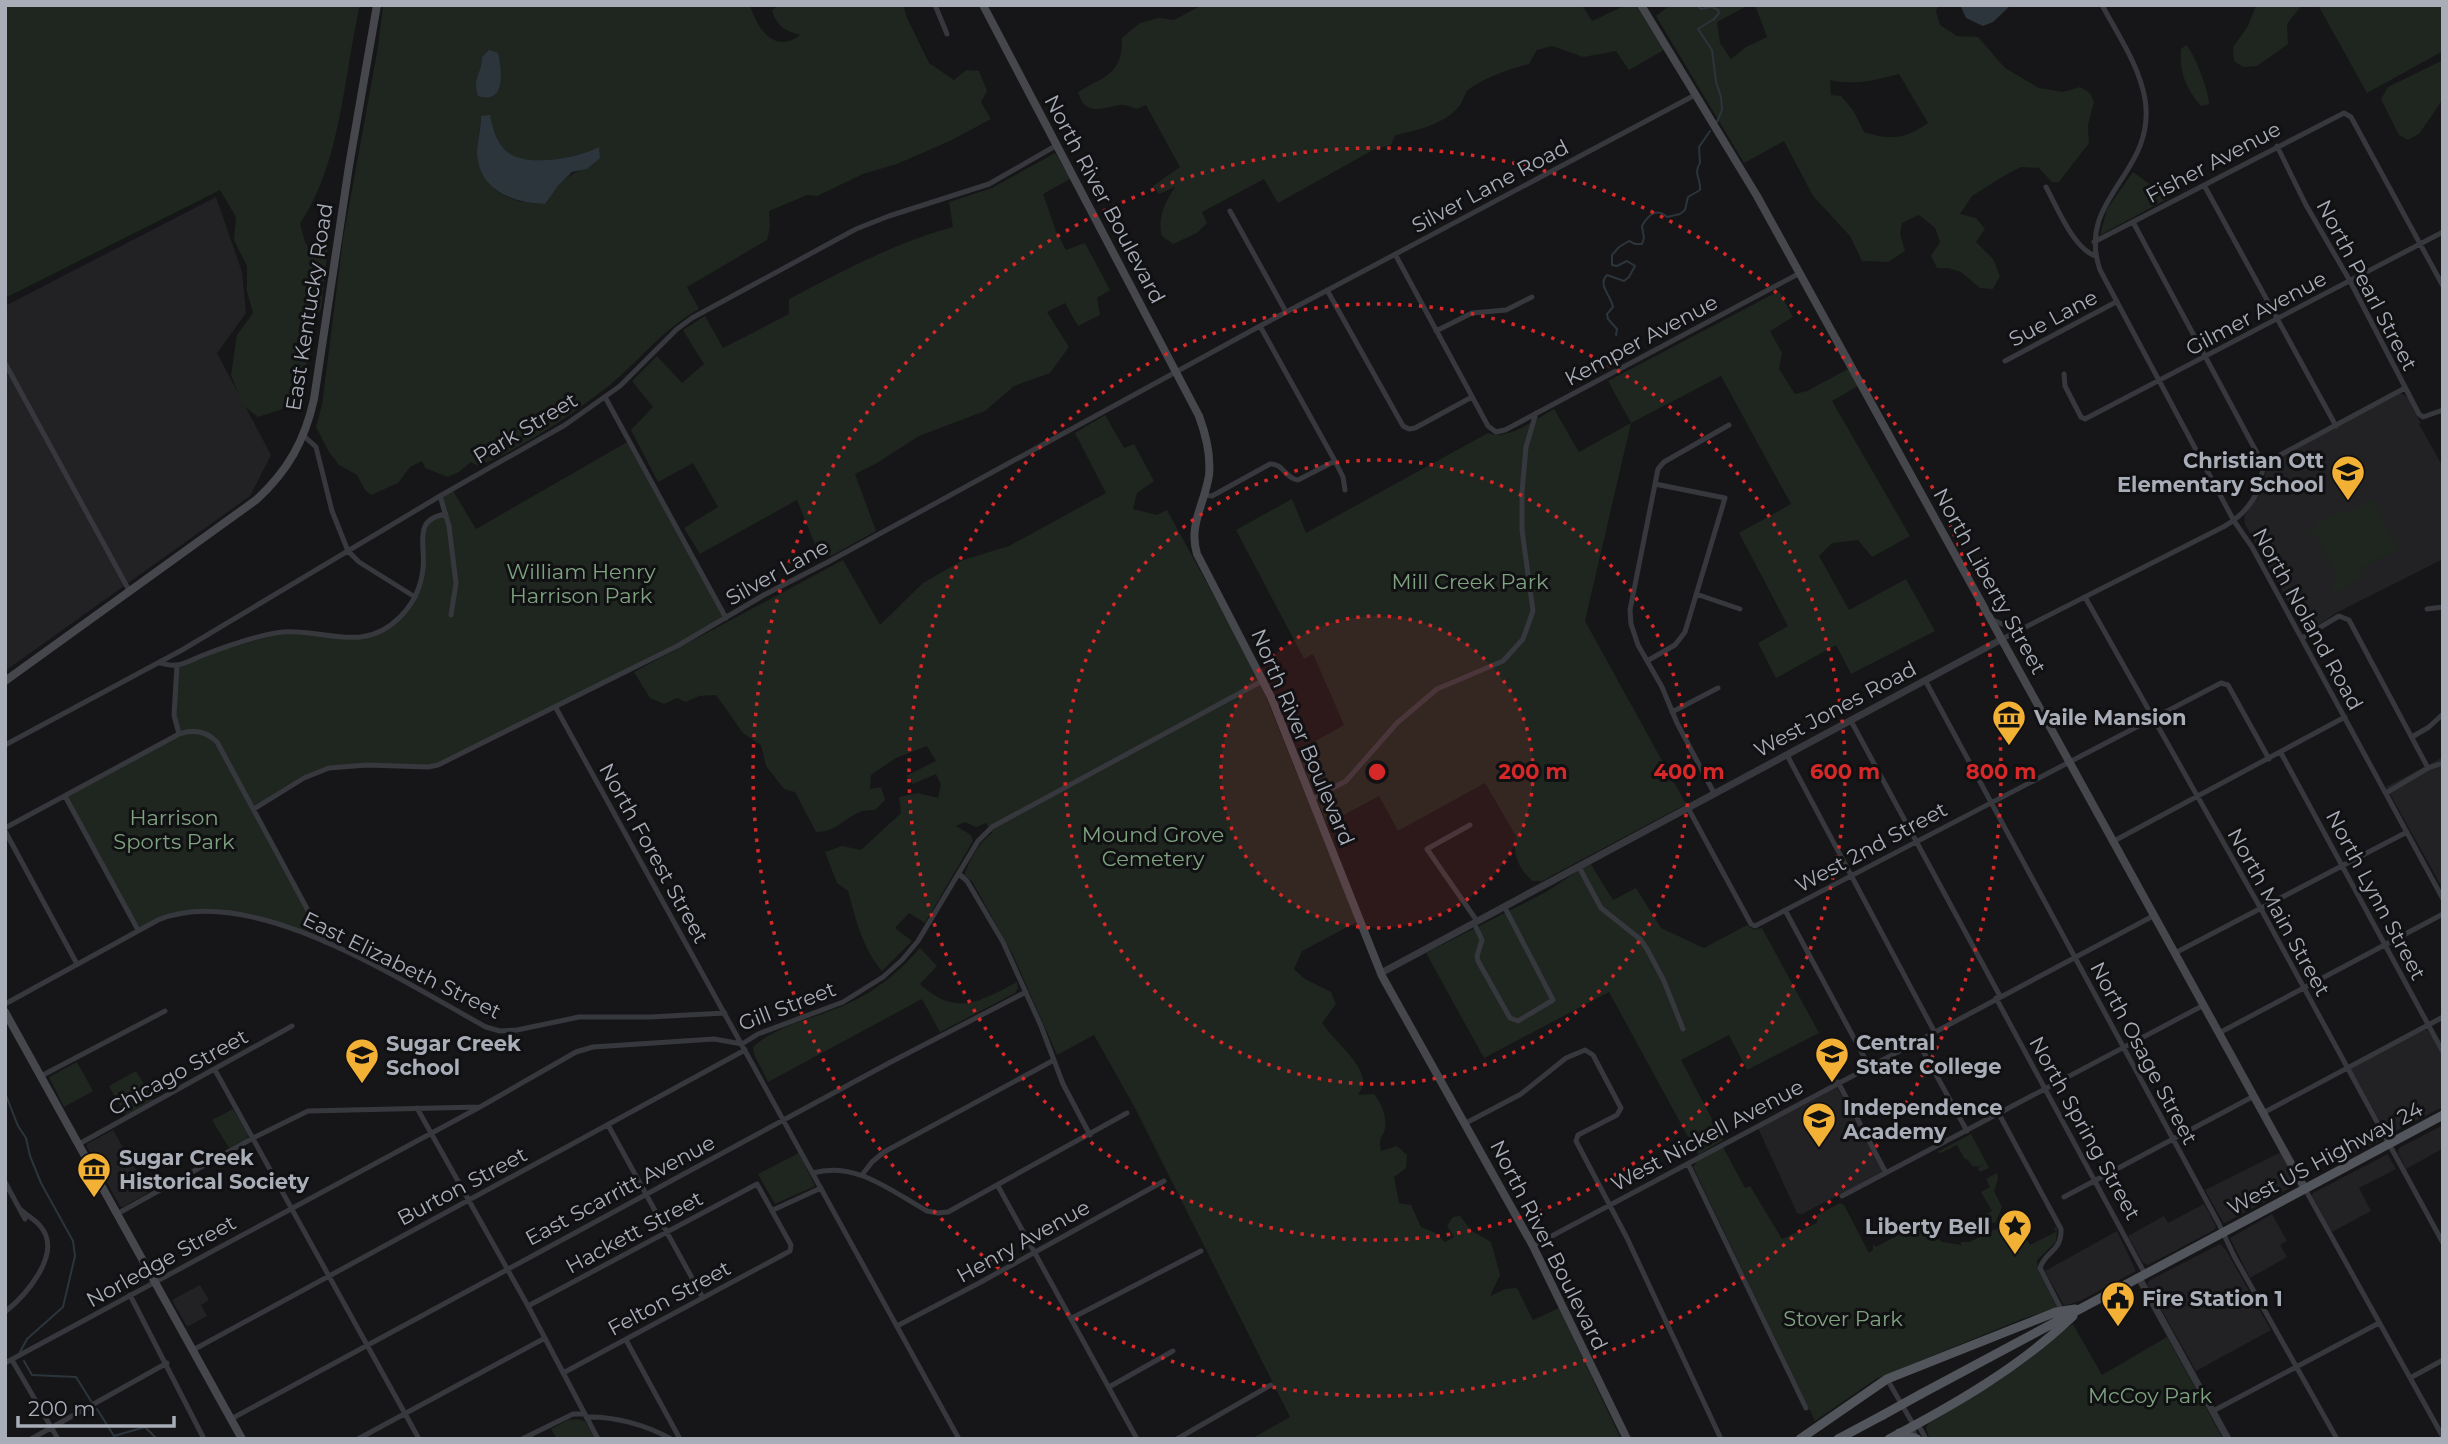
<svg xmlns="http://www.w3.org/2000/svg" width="2448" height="1444" font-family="Montserrat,sans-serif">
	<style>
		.built { fill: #222225 }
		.green { fill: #1e261f; fill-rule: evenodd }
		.water { fill: #2c353c }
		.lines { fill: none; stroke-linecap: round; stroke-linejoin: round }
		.stream { stroke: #2c353c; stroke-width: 2 }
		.minor { stroke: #37383d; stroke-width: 5 }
		.tertiary { stroke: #37383d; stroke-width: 7 }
		.secondary { stroke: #45474d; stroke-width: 8 }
		.primary { stroke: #53555c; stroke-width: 9 }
		.primary-bridge { stroke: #53555c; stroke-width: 9 }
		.ring { fill: none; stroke: #d62828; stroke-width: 3.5; stroke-dasharray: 3.5 7 }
		.labels { text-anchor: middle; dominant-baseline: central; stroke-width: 6; stroke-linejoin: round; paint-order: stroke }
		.street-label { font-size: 21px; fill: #a8adb8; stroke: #111113 }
		.poi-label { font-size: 21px; font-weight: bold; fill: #a8adb8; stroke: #111113; text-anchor: start }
		.park-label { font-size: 21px; fill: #7fa381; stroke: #111113 }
		.centre { fill: #d62828; stroke: #111113; stroke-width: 3.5 }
		.ring-label { font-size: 21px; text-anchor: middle; font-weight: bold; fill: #d62828; stroke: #111113; stroke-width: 6; stroke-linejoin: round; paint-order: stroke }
	</style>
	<rect width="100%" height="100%" fill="#161618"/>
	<path class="built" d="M216,197L242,272L246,313L217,353L271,455L250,496L5,671V306Z
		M2401,393L2408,397L2421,423L2419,424L2443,467V559L2336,613L2306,633L2245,524L2244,517L2262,486L2267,467L2271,462Z
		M2443,757V889L2386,787Z
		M2424,1029L2429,1031L2443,1057V1107L2388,1135L2350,1068Z
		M1835,1087H1837L1882,1170L1881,1173L1802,1214L1797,1213L1758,1128Z
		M2443,1125L2442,1149L2406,1169L2398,1153L2399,1148Z
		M2374,1126L2379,1135L2377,1142L2344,1159L2337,1145Z
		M113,1130L149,1192L123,1207L120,1206L87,1147V1144Z
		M2281,1152L2295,1177L2296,1185L2225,1223L2223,1222L2205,1190Z
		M2386,1155H2388L2396,1169L2359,1188L2371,1211L2332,1232L2312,1196L2313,1193Z
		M2204,1204L2215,1224L2216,1227L2214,1230L2148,1265L2143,1263L2128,1236L2164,1216L2168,1223Z
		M2272,1214L2287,1241L2280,1245L2287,1257L2250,1278L2230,1238Z
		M2117,1231L2136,1271L2080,1301L2064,1306L2045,1271Z
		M2220,1244L2226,1250L2271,1330L2196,1371L2147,1284L2150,1280Z
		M200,1285L209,1300L201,1305L207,1316L187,1327L172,1300Z"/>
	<path class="green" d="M5,5H360C343,78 342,160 300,224L305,242L313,255L316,229L321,217L328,218L330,229L321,309L311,324L303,402L258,417L243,405L231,375L237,335L253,313L247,291V266L234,240L236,217L220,190L5,298Z
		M383,5H750C757,28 774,55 800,35C786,31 776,26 772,10L779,5H903L907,18L929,63L954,80L966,70L979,71L987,91L981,102L991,119L952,140L897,164L863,174L817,196L807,195L769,211L770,227L767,240L687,287L699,309C663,329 641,359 610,385C570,416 524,447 478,466L471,462L459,472L448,477L425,468L422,461L410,467L398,483L371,495L365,490L357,475L339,465L329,452L316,427L322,405L343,239L378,47ZM481,116C486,121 491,127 495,133C497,138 499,144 503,148C521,170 577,158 599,147L587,169C566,173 557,187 545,204C510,203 483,193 478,154C476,144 481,127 481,116Z
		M1202,5H1582L1592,21L1626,5H1636L1664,50L1629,70L1616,51L1583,57L1552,46L1537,50L1529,64C1510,69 1489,76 1472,87C1465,90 1464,99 1460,105C1446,124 1416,131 1395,135L1391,145L1375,149L1278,203L1264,179L1202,212L1207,223L1197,233L1173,244L1162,236C1157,217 1165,203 1175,187L1159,194L1153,186L1180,167L1146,105L1136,109C1131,107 1125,104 1120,105C1101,108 1085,117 1078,92C1105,76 1123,74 1122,38L1140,23L1159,18L1174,20Z
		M1670,5H1749L1717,22L1720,43L1731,59L1746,47L1767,37L1755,5H1938L1936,11L1940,25L1957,36L1978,37L2005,68L2039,88L2063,92L2080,87L2090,93L2094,102L2088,125L2089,143L2059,182H2052L2039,168L2021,167L2002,177L1972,196L1960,214L1976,218L1985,229L1976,242L1993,259L2000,276L1993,289L1980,288L1961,272L1948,268H1937L1931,256L1940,242L1935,228L1919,215L1902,223L1900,234L1905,251L1888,262L1862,261L1850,236L1813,196L1784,141L1744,163L1656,16ZM1899,74L1928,123C1905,139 1891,141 1864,132L1853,110L1841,96L1831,95L1830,80C1854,86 1876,80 1899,74Z
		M2256,5H2302L2287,24L2288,44L2257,66L2243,67L2234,61L2233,47L2248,26Z
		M2318,5H2443V51L2367,93Z
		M2186,45C2194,51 2210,95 2209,104L2201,106C2186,89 2179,72 2181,49Z
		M2443,60V99L2419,134L2408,140L2399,135L2381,99L2388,87Z
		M1055,153L1070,179L1043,194L1056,231L1066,250L1085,243L1110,290L1097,298L1100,315L1078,326L1065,303L1047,312L1069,347L1050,373L1014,386L985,411L919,436L877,463L855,474L876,531L831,556L818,552L797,500L700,554L684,528L718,507L693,463L658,482L631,430L653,407L632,381L657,356L682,383L704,364L683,330L705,316L723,348L789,314V299C843,271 894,243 953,227L949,202L992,188Z
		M2133,172L2169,198L2100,235L2107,209Z
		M1779,291L1793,317L1770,331L1782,353L1779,369L1795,394L1807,391L1848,369L1858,386L1832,401L1910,536L1872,557L1858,540L1832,543L1819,556L1849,610L1906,579L1935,631L1851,674L1836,645L1776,678L1758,643L1788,626L1739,533L1791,504L1721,376L1631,423L1585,621L1686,804L1542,881H1532C1520,869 1511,855 1517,838L1485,783L1398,831L1379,796L1327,824L1297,751L1344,725L1313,654L1304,659L1236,530L1292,499L1306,533L1488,433C1508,441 1537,418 1554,409L1579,452L1631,423L1608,381Z
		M1105,415L1124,448L1134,444L1154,481L1137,493L1133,509L1157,515L1167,510L1257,675L1357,922L1302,951L1294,969L1305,979L1331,992L1336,1004L1322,1023C1333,1040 1367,1066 1363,1085C1362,1089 1359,1092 1358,1095L1374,1094C1381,1103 1387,1115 1385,1128C1383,1139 1378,1135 1381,1151L1397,1146L1407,1155L1406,1168L1394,1177L1399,1203L1411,1205L1421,1227L1434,1232L1445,1242L1454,1237L1447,1226L1453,1217L1460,1216L1472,1231L1491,1242L1500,1275L1490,1296L1505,1289L1517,1288L1533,1320L1559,1308L1621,1439H1251L1290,1417L1135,1108L1094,1035L1057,1055L1013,955L972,881L964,875C971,858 977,844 992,833L986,823L976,827L965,822L956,826L971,835L973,841L925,923L909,913L895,928L912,941L882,971C862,947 856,920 848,891L837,883L825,852L842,846L861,850L901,813L899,797L918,793L938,798L941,785L936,774L913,784L906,776L936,761L927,746L896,758L871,775L870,789L881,787L885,800L875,810C848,808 843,832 816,832L795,792L784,789L766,766L761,745L743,733L716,695L699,696L686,702L677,698L664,704L650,698L634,672L843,560L880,625L923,583L963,560L1009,546L1106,493L1075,433Z
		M629,441L726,618L438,765H367L316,772L254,809L325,942C280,927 226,901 177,912C163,915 150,924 138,930L65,796L179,734L174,715L177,665L204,655L285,632L354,638L377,634L409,607L420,585L425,525L446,513L440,496L452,489L476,529Z
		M2372,500L2398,549L2361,568L2364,576L2336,593L2331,583L2339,578L2315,534L2312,536L2309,531L2317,527L2316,524L2342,511L2344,514Z
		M1590,863L1613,900L1636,888L1661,928L1704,948L1747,925L1754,930L1762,928L1819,1033L1747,1070L1729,1035L1681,1060L1723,1140L1698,1155L1609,992L1484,1058L1426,953L1546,892Z
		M920,948L937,966L920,984C956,1017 979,1002 1017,982L1018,988L1015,993L940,1032L922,999L768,1082L754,1054L753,1047C778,1024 817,1018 847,1004C875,992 900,971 920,948Z
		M77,1062L93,1091L64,1107L49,1077Z
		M136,1071L153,1100L125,1115L109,1086Z
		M233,1109L248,1135L247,1138L229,1148L212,1120Z
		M1971,1134L1989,1168L1980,1172L1978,1168L1986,1163L1978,1167L1972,1166L1968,1160L1964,1158L1957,1145L1941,1153L1937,1152Z
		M1723,1147L1745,1188L1750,1186L1782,1239L1817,1223V1215L1840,1203L1844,1205L1869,1253L1873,1250V1244L1876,1247L1913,1227V1225L1943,1242L1961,1245V1242H1970L1995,1229L1997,1231V1228L2012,1220L2016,1221L2030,1245L2056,1232L2054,1228L2057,1227L2056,1242L2037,1260L2038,1269L2057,1308L2022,1319L1876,1379L1815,1421L1693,1167L1697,1161Z
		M799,1153L815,1186L775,1204L758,1174Z
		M1997,1173L1998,1179L1994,1191L2002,1207L1995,1224L1994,1222L1992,1223L1987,1214L1992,1211L1981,1192L1990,1187L1986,1179Z
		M2073,1324L2102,1375L2167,1337L2223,1439L1929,1438L1926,1428L1928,1424L1969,1399Z
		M577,1419L585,1421L595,1439H557L551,1429L568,1420Z"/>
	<path class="water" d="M1960,5H2011L1993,22L1983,26L1966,18Z
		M489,50L498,53C502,71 506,105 478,96C472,76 482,75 482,57Z
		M490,115C492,126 496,141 505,150C526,169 576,158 599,147L600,158L587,169L572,172L558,186L545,204C513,203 480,191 477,154C477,142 481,128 481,116Z"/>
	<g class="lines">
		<path class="stream" d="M1697,5L1701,9L1712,7L1718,10L1719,13L1714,19L1698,29L1712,50L1716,82L1721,97L1722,110L1717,122
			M1616,335L1617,329L1608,319L1607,314L1613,307C1611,295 1597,285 1607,275L1624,281L1629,277L1635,266L1627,261L1617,266L1612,265V255L1619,247L1629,241L1635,244H1642L1644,238L1642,226C1648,215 1657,207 1667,217L1680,214L1685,210L1688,197L1700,190C1701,179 1693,173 1700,163L1699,147L1710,131
			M5,1093L18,1126L26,1138L30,1156L41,1183L73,1241L75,1256L63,1307L27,1339L20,1352
			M24,1361L32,1375L76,1377L91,1401
			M97,1409L114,1436L145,1427L157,1439"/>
		<path class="minor" d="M935,5L947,34
			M2102,5C2118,35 2139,65 2145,99C2157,174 2075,197 2100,270L2234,521L2252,547L2443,899
			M2277,146L2306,205L2350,281L2419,414L2423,417L2443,410
			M2204,185L2336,426
			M2046,187C2057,207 2074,250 2096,256
			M1230,211L1286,312
			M2133,222L2264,466
			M2094,242L2344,113L2351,117L2443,286
			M1395,254L1488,426L1496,432L1505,430L1800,273
			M1327,290L1403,426L1409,429L1415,428L1472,397
			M1260,326L1335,461L1343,477L1345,490
			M1436,331L1472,313L1506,310L1532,297
			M2005,361L2116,302
			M5,363L130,592
			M2064,374L2065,386L2081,417L2085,419L2443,232
			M605,397L726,618
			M304,436L316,447L332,511L348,551L359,562L415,597
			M1204,495L1212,496L1270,464C1283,463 1286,479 1298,480L1335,461
			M440,496L449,526L456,583L451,615
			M1696,594L1740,609
			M2085,597L2261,909L2443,1243
			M2427,609L2443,607
			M1993,620L2011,628H2023
			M2302,638L2339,616L2349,620L2428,768
			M2002,639L2225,526C2240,517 2252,505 2258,489C2261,479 2261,470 2267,462L2405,388
			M1647,661L1675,645L1685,632L1725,498L1655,484
			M160,663C165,664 170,666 175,665C184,665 193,659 201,656C222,648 261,634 283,632C327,629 363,654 400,617C413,604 421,587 423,569C426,545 412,519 446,514
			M177,665L174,715L179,734
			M1925,680L2219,1224L2234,1256L2337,1439
			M556,708L959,1439
			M1672,712L1718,688
			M1851,721L2000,996
			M2412,737L2429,727L2443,714
			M5,745L182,650L440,496L565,425L620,386L677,329L692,318L856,229L889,216L989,184L1057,145
			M2281,753L2443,1052
			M1787,755L1934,1031
			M1714,793L1677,723L1662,687L1638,645L1631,624L1630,610L1658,469L1664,462L1729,425
			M2386,793L2428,768L2443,763
			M65,796L138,930
			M1312,799L1346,781L1397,723L1437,689L1503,661L1523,639L1533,611L1522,530V492L1526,447L1536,413
			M1688,808L1751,924L1755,926L2221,683L2228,685L2269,759
			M254,809L304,778L329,768L367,765L428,767L438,765L679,645L764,595L828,562L1260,326L1695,95
			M1470,825L1427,849L1477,921
			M5,828L179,734C193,729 206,731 217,742L325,942
			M5,831L77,964
			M2114,841L2345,717
			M1579,867L1601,908L1640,939L1647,949L1664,981L1683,1029
			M959,874L967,881L1003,942L1041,1026L1063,1084L1090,1135
			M1785,910L1869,1066
			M1474,923L1482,940L1477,956L1478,961L1510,1018L1518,1021L1553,1000L1504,906
			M2175,953L2407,832
			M1996,998L2145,1274
			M5,1004L158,920C252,881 403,982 486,1027L500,1031L517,1030L579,1017H650L725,1013
			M2219,1033L2443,914
			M1917,1040L1967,1131
			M215,1070L419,1439
			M41,1076L165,1011
			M1838,1082L1886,1173
			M417,1108L528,1306L598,1439
			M2263,1113L2443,1017
			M1999,1114L2061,1229C2062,1252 2045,1251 2040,1268L2062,1311
			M1466,1123L1521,1094L1566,1058L1585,1050L1593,1055L1621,1108L1617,1115L1578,1135L1576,1141L1627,1238L1721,1439
			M608,1125L703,1298
			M79,1144L292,1026
			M1688,1164L1806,1408
			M813,1173C856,1161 891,1191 927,1211L938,1213L948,1212L1127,1113
			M862,1175L872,1162L884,1152L1054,1060
			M5,1182L25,1219
			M998,1186L1137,1439
			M2305,1189L2443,1437
			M1842,1196L2204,1005
			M2064,1197L2254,1096
			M773,1210L821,1188
			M117,1214L253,1138L308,1111L480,1107L576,1052L593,1047L714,1039L742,1044L758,1034L843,1002L883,977L902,960L918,941L978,841L992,827L1264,680
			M1533,1246L2155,915
			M130,1295L204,1439
			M528,1306L757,1184L791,1245L790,1251L563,1373
			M5,1312C25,1296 63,1254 41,1227C36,1220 26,1215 20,1209
			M1072,1318L1201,1251
			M897,1326L981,1282L1164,1181
			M626,1340L680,1439
			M193,1350L745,1050
			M12,1360L58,1439
			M5,1363L480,1107
			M2410,1378L2443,1360
			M1887,1379L1913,1424L1914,1433L1917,1438
			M1109,1387L1173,1351
			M2213,1411L2379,1323
			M586,1417C613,1416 647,1425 671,1439
			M231,1419L889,1063L1026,992
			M1916,1426L1920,1428L1926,1439
			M31,1439L167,1363
			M358,1439L545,1338
			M522,1439L573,1414H584
			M1177,1439L1271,1385"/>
		<path class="tertiary" d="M1381,973L2002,639
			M2139,1278L2228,1439"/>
		<path class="secondary" d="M983,5L1199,416C1206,435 1211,455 1209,475C1205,503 1188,525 1197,554L1271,697L1382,976L1533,1246L1627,1439
			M1641,5L1757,196L2305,1189
			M5,681L256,500C288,471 305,440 314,399L349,166L377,5
			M5,1012L242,1439"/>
		<path class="primary" d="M1921,1394L2443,1115
			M1899,1433L1917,1439
			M1800,1439L1887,1379L2056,1312L2075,1309
			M1838,1439L1883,1415
			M1889,1439C1954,1405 2020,1367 2073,1316"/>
		<path class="primary-bridge" d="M1883,1415L1921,1394"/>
	</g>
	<circle cx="1377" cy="772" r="156" fill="#d62828" fill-opacity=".12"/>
	<g class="ring">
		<circle cx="1377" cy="772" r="156"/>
		<circle cx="1377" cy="772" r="312"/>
		<circle cx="1377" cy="772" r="468"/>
		<circle cx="1377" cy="772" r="624"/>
	</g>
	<defs>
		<g id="school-pin" transform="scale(1.75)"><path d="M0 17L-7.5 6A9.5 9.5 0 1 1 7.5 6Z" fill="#f2b134" stroke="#111113"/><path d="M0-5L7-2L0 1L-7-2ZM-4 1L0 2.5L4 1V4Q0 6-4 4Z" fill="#111"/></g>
		<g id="museum-pin" transform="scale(1.75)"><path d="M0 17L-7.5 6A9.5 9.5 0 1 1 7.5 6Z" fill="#f2b134" stroke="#111113"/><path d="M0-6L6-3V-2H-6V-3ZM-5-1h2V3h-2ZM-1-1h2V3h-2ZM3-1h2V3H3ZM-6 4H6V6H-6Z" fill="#111"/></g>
		<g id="sight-pin" transform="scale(1.75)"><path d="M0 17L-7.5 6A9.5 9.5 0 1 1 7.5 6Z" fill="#f2b134" stroke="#111113"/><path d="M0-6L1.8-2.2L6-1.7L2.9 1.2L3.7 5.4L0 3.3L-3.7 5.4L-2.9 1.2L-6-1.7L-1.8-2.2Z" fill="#111"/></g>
		<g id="civic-pin" transform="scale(1.75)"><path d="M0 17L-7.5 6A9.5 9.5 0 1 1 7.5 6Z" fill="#f2b134" stroke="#111113"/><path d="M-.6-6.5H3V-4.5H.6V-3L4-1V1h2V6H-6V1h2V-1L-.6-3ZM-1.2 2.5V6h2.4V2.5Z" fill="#111"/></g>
	</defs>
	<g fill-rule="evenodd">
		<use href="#school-pin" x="2348" y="472"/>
		<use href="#museum-pin" x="2009" y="717"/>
		<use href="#school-pin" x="1832" y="1054"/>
		<use href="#school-pin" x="362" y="1055"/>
		<use href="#school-pin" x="1819" y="1119"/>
		<use href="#museum-pin" x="94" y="1169"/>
		<use href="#sight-pin" x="2015" y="1226"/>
		<use href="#civic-pin" x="2118" y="1298"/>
	</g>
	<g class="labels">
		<g class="street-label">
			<text transform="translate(2213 162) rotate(-28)">Fisher Avenue</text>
			<text transform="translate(1490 186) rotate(-28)">Silver Lane Road</text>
			<text transform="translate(1105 199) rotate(62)">North River Boulevard</text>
			<text transform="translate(2367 285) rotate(62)">North Pearl Street</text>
			<text transform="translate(309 307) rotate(-81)">East Kentucky Road</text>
			<text transform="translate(2256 313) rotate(-28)">Gilmer Avenue</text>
			<text transform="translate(2053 318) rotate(-28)">Sue Lane</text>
			<text transform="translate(1641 340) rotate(-28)">Kemper Avenue</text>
			<text transform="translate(525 428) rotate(-31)">Park Street</text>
			<text transform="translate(777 572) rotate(-29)">Silver Lane</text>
			<text transform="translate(1990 581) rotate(61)">North Liberty Street</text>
			<text transform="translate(2308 619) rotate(61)">North Noland Road</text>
			<text transform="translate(1835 709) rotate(-28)">West Jones Road</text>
			<text transform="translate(1303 737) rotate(67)">North River Boulevard</text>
			<text transform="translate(1871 847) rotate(-28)">West 2nd Street</text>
			<text transform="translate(654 853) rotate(61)">North Forest Street</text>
			<text transform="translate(2376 895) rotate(62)">North Lynn Street</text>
			<text transform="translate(2279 912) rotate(61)">North Main Street</text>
			<text transform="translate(402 965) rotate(26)">East Elizabeth Street</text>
			<text transform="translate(787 1006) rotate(-21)">Gill Street</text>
			<text transform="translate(2144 1053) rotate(62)">North Osage Street</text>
			<text transform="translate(178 1072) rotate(-29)">Chicago Street</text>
			<text transform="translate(2085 1128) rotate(61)">North Spring Street</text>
			<text transform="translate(1707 1135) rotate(-28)">West Nickell Avenue</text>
			<text transform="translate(2325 1158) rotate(-28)">West US Highway 24</text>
			<text transform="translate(462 1186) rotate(-28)">Burton Street</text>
			<text transform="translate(620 1190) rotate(-28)">East Scarritt Avenue</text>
			<text transform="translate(634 1232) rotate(-28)">Hackett Street</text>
			<text transform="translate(1023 1241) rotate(-29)">Henry Avenue</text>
			<text transform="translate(1549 1245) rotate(63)">North River Boulevard</text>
			<text transform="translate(161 1261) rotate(-29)">Norledge Street</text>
			<text transform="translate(669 1298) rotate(-28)">Felton Street</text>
		</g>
		<g class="poi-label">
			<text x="2324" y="460" text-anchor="end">Christian Ott<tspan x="2324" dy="24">Elementary School</tspan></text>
			<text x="2034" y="717">Vaile Mansion</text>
			<text x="1856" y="1042">Central<tspan x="1856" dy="24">State College</tspan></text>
			<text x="386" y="1043">Sugar Creek<tspan x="386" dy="24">School</tspan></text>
			<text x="1843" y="1107">Independence<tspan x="1843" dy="24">Academy</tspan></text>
			<text x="119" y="1157">Sugar Creek<tspan x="119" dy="24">Historical Society</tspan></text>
			<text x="1990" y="1226" text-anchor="end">Liberty Bell</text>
			<text x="2142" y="1298">Fire Station 1</text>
		</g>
		<g class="park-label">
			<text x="581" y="571">William Henry<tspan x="581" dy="24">Harrison Park</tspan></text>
			<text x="1470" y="581">Mill Creek Park</text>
			<text x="174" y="817">Harrison<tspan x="174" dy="24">Sports Park</tspan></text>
			<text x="1153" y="834">Mound Grove<tspan x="1153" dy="24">Cemetery</tspan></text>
			<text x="1843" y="1318">Stover Park</text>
			<text x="2150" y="1395">McCoy Park</text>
		</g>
	</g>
	<circle cx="1377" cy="772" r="10" class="centre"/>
	<g class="ring-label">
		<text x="1533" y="779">200 m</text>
		<text x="1689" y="779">400 m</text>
		<text x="1845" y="779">600 m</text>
		<text x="2001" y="779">800 m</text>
	</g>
	<rect width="2448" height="1444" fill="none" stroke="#a8adb8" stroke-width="14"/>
	<path d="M18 1416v10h156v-10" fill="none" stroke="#a8adb8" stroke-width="3.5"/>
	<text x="28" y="1416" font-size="21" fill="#a8adb8" stroke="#111113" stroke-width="5" paint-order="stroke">200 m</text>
</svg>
